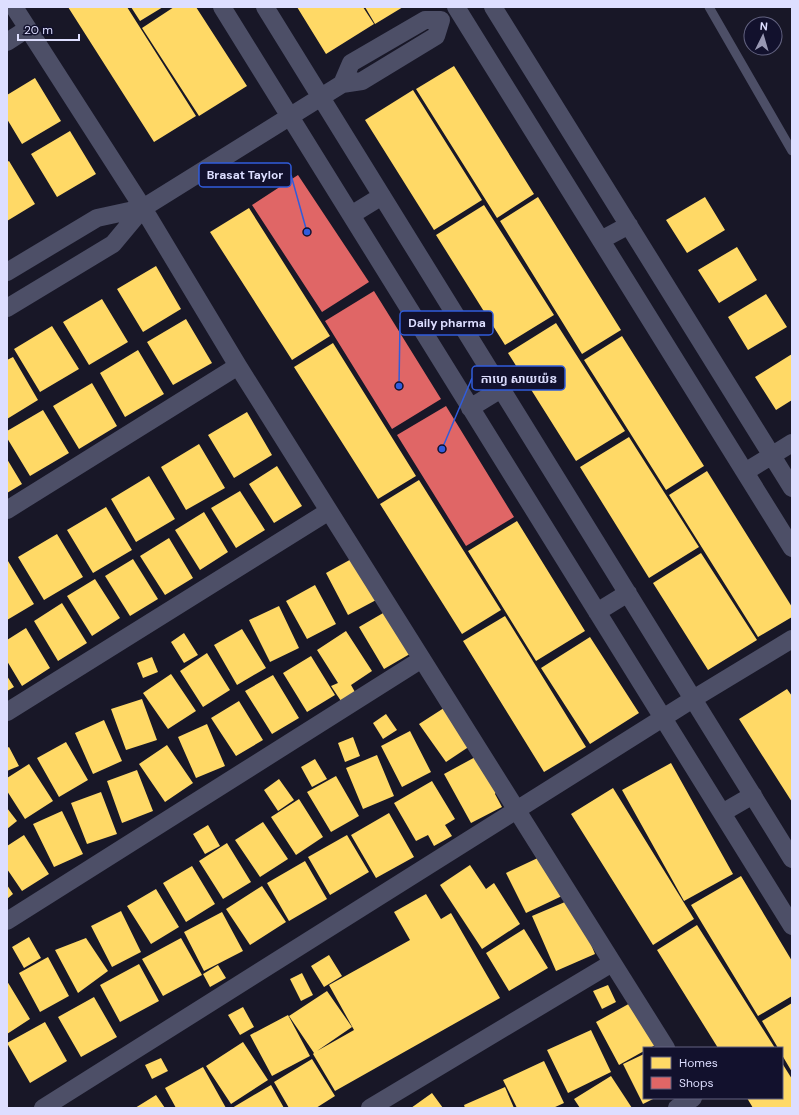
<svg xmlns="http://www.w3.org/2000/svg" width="799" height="1115" font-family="'DM Sans','Noto Sans Khmer',sans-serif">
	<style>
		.homes { fill: #ffd966 }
		.shops { fill: #e06666 }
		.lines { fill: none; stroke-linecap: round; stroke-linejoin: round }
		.service { stroke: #4d4f67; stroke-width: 9 }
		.minor { stroke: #4d4f67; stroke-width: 18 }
		.leader { fill: none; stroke: #305cdc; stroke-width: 1.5 }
		.callout-dot { fill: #305cdc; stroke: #12112d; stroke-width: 1.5 }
		.callout { fill: #12112d; stroke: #305cdc; stroke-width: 1.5 }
		.callout-label { font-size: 12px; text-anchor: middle; font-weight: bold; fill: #dddeff }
	</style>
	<rect width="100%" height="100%" fill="#181727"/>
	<path class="homes" d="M68,7H127L196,116L154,142Z
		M131,7H163L140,21Z
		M174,7H196L247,86L199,116L142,28Z
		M297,7H363L374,24L326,54Z
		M365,7H403L375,24Z
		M454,66L534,194L497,218L416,89Z
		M35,78L61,121L22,144L7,119V95Z
		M413,90L482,200L434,230L365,120Z
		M70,131L96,174L57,197L31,154Z
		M9,161L35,204L7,221V162Z
		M538,197L621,330L582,354L500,221Z
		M705,197L725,230L687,253L666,220Z
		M484,205L554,315L505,345L436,235Z
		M249,208L330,336L292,360L210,232Z
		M737,247L757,280L719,303L698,270Z
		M156,266L181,309L143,332L117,289Z
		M766,294L787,327L748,350L728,317Z
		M102,299L128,342L89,365L63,322Z
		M186,319L212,363L173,385L147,342Z
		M556,323L625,431L576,461L508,353Z
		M52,326L79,369L40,392L14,349Z
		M622,336L704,466L666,490L584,360Z
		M333,343L416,476L378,499L294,367Z
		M138,350L164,394L125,417L100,373Z
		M792,354V400L776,410L755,377Z
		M13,357L38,400L7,419V360Z
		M92,383L117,426L79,449L53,406Z
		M43,410L69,453L30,476L7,438V431Z
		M247,412L272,455L234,478L208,435Z
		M629,437L699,547L649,578L580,467Z
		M199,444L225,488L186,510L161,467Z
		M7,459L22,484L7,493Z
		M277,466L302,506L274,523L249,484Z
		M707,471L792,607V617L758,637L669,495Z
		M149,476L175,519L136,542L111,499Z
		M419,480L501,610L462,634L380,504Z
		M240,491L265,530L236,548L211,508Z
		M106,507L132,550L93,573L67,530Z
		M204,512L228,552L200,570L175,530Z
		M517,521L585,631L536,661L468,551Z
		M57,534L83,577L44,600L18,557Z
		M169,538L193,578L165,595L140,556Z
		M701,553L757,640L708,670L653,583Z
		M355,557L378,599L348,615L326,573Z
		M133,559L158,599L130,616L105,576Z
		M8,561L34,604L7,620V562Z
		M95,579L120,618L92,636L67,596Z
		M315,585L336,624L307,639L286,601Z
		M62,603L87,643L58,661L34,621Z
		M279,606L299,648L270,662L249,620Z
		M390,609L415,651L384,669L359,627Z
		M505,616L586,747L544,772L463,641Z
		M26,628L50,668L22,686L7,661V640Z
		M242,629L266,668L237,685L214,645Z
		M346,631L372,671L351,685L355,692L341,701L331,686L338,683L317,650Z
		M184,633L198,655L184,663L171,642Z
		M590,637L639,713L590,744L541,668Z
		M207,653L230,690L203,707L180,671Z
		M311,656L335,695L307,712L283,673Z
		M152,657L158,672L143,678L137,663Z
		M171,674L196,711L168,729L143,693Z
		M273,675L299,718L272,734L245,691Z
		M7,676L14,687L7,691Z
		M787,689L792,696V802L739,719Z
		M142,699L157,740L126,750L111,709Z
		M239,701L263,740L236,756L211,718Z
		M447,706L473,744L446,762L419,724Z
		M386,714L397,730L383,739L373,723Z
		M104,720L122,761L93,774L75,733Z
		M207,724L225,766L196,778L178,737Z
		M410,731L431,772L402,787L381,746Z
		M353,737L360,756L345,762L338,743Z
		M66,742L88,780L59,797L37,758Z
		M167,745L193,783L165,802L139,764Z
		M9,747L19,766L7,771V748Z
		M377,755L394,796L363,809L346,768Z
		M479,755L498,788L495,794L502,807L471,823L444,774Z
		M315,759L327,779L312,787L301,767Z
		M671,763L733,874L684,901L622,790Z
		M29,764L53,801L25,819L7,791V778Z
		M137,770L153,811L122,823L107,781Z
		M336,776L359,816L331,832L307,792Z
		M279,779L294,800L278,811L264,790Z
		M432,781L455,819L445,825L452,836L434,846L428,835L416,841L394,803Z
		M613,788L694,919L653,945L571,814Z
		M101,792L117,834L87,844L71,803Z
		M299,799L323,837L296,855L271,817Z
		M7,808L17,821L7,829Z
		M62,811L83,854L54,867L33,824Z
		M389,813L414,857L376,878L351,835Z
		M263,822L288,859L260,877L235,840Z
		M208,825L220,846L205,854L193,834Z
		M24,835L49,874L22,891L7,869V846Z
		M347,835L369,872L330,895L308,857Z
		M227,843L251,882L223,899L199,861Z
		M542,856L562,896L526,913L506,873Z
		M305,861L327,899L289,921L267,883Z
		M470,865L486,889L494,883L520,924L482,949L440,885Z
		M192,866L215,904L186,922L163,883Z
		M741,876L792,961V996L758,1016L691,905Z
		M7,885L13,894L7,899Z
		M262,886L286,922L250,945L226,909Z
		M156,889L179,927L151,944L127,906Z
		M426,894L441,919L451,913L500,998L335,1091L313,1054L314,1053L289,1016L327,991L352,1027L317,1051L354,1030L329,985L410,940L394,912Z
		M572,899L595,954L556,971L532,916Z
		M121,911L141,952L112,967L91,926Z
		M222,912L243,951L204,971L184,932Z
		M697,925L775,1048H718L657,950Z
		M524,929L548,968L509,991L486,953Z
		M29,937L41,958L24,968L12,947Z
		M86,938L108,971L78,993L55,950Z
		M181,938L202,975L163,996L142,959Z
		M329,955L342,976L324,987L311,966Z
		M48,957L69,996L40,1012L19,973Z
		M139,964L159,1001L120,1022L100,985Z
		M218,965L226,978L210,987L203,974Z
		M302,973L313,995L301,1001L290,979Z
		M7,981L30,1019L7,1034Z
		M608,985L616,1002L602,1009L593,991Z
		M94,997L117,1037L81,1057L58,1017Z
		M634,1001L657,1044L650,1048H644V1051L619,1065L596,1022Z
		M792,1003V1072L782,1055V1048H778L762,1021Z
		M243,1007L254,1027L240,1035L228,1015Z
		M288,1015L310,1056L272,1076L250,1035Z
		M45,1022L67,1061L30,1083L7,1043Z
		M591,1030L611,1072L568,1093L547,1050Z
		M243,1042L268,1080L231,1104L206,1066Z
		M644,1054V1098H655L643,1104L623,1064Z
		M161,1058L168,1071L152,1079L145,1065Z
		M312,1059L335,1096L316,1108H289L274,1082Z
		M544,1061L564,1103L553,1108H517L503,1080Z
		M782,1063L792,1079V1108H753L747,1098H782Z
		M203,1067L226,1108H176L165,1088Z
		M611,1076L632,1108H580L574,1099Z
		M271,1085L284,1108H232Z
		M505,1087L514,1108H465L464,1105Z
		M432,1093L443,1108H411Z
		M156,1095L165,1108H135Z"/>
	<path class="shops" d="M298,175L369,282L322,312L252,205Z
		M374,291L441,399L392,429L325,321Z
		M446,406L514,517L466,546L397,435Z"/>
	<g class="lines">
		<path class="service" d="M709,7L792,151"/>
		<path class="minor" d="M14,7L143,208L238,366L666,1048
			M222,7L792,926
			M265,7L792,859
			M456,7L792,548
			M493,7L792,488
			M425,20H441L436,36L362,81L342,84L351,63Z
			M7,42L27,29
			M351,215L382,196
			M601,240L629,225
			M7,272L97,218L143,208
			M7,308L113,244L143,208L342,84
			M470,408L501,389
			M745,472L792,443
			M7,510L238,366
			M597,612L628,593
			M7,712L329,511
			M722,813L753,795
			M7,921L422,659
			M43,1108L693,699L792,639
			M370,1108L612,963
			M677,1108L693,1098"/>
	</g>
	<path class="leader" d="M307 232L291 175M399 386L400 323M442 449L472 378"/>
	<g class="callout-dot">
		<circle cx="307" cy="232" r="4"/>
		<circle cx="399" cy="386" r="4"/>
		<circle cx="442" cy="449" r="4"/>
	</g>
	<g class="callout">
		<rect x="199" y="163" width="92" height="24" rx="4"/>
		<rect x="400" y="311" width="93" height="24" rx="4"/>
		<rect x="472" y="366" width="93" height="24" rx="4"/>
	</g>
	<g class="callout-label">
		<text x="245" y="179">Brasat Taylor</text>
		<text x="447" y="327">Daily pharma</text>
		<text x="519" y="383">កាហ្វេ សាយយ៉ន</text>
	</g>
	<rect width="799" height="1115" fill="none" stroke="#dddeff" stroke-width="16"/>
	<rect x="643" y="1047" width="140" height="52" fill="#12112d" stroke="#636381"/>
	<rect x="651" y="1057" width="20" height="12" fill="#ffd966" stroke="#636381"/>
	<text x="679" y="1067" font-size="12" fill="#dddeff">Homes</text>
	<rect x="651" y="1077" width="20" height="12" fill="#e06666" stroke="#636381"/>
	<text x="679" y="1087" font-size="12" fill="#dddeff">Shops</text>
	<g transform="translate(763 36) rotate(5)"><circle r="19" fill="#12112d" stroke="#636381"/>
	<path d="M0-3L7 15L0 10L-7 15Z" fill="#9898b3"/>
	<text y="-6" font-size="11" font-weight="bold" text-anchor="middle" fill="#dddeff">N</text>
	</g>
	<path d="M18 34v6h61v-6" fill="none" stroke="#dddeff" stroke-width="2"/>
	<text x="24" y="34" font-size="12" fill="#dddeff" stroke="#12112d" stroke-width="3" paint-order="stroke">20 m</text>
</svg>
